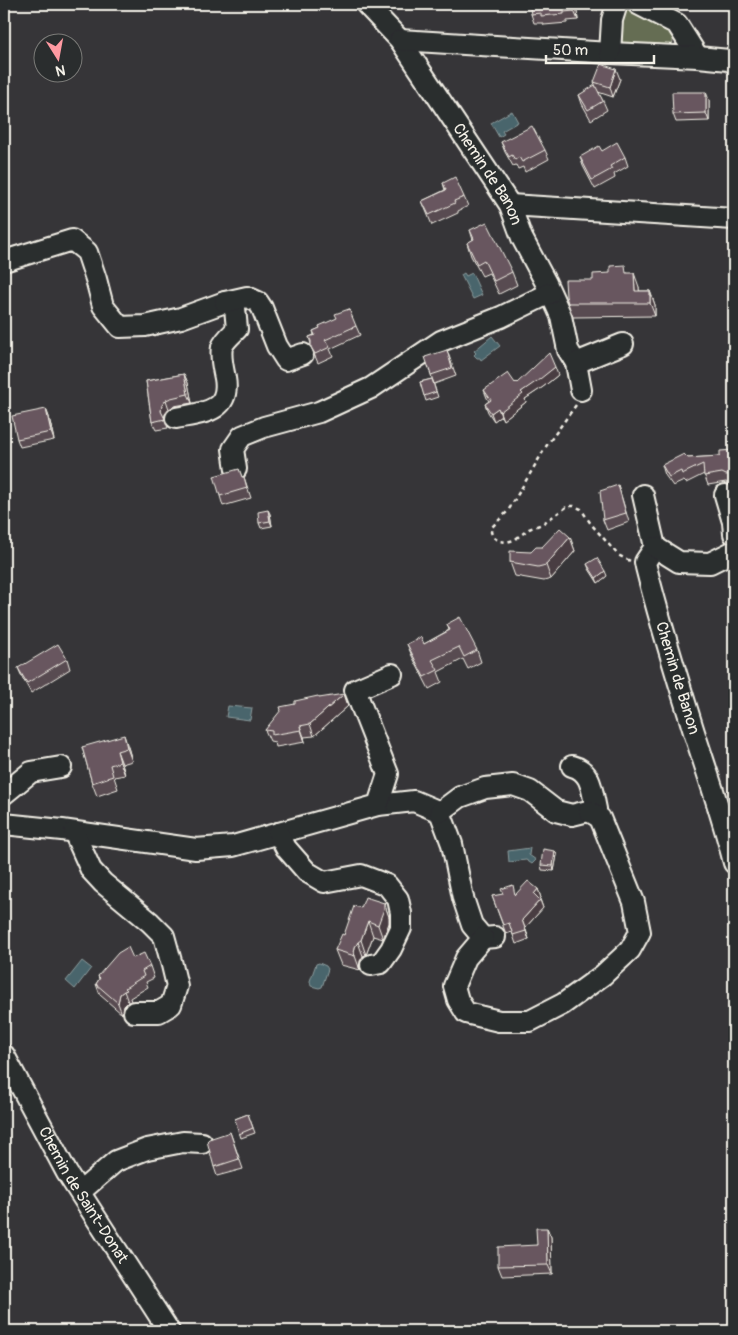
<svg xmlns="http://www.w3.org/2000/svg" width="738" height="1335" font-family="Pangolin,sans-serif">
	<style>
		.green { fill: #656d53; stroke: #acaf9e }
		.water { fill: #48656c; stroke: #8d9d9e }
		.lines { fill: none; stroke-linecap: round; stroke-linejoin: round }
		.minor-casing { stroke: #f4f1e8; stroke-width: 24 }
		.path { stroke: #f4f1e8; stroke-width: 2.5; stroke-dasharray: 4 4; stroke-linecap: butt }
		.minor { stroke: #2a2d2e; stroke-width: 20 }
		.wall { fill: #594b51; stroke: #f4f1e8 }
		.shaded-wall { fill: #493d42; stroke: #f4f1e8 }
		.building { fill: #68575e; stroke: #f4f1e8 }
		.labels { text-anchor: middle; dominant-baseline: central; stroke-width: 5; stroke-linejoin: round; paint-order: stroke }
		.street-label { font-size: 16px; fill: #f4f1e8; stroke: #2a2d2e }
	</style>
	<rect width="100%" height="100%" fill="#363538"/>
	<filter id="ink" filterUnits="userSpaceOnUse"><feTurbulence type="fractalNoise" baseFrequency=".02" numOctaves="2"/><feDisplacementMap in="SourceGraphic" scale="10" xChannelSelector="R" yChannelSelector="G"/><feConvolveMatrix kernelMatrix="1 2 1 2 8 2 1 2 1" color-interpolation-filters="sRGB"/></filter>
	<g filter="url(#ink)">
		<path class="green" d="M625,7H631C639,11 666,24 670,30C675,36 674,44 669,49L620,44L619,36Z"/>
		<path class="water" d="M512,111L518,122L502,131L504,134L499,137L491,123Z
			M464,273L466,276L472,273L482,295L473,299L461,275Z
			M492,336L500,346L481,360L480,358H477L474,355L476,353L474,351Z
			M228,706L252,708L250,720L226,717Z
			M530,848L529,855L536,860L532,864L526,860L509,862L508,851Z
			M82,961L91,968L75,989L66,981Z
			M319,963L326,966L328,969L322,987L319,988L311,986L310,981L316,964Z"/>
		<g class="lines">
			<g class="minor-casing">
				<g id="minor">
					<path id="s1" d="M366,4L400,40L510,205L522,238L546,283L561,316L568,350L576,363L581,390"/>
					<path d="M638,4L677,24L698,57"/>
					<path d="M400,40L610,53L698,57L729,60L734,63"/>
					<path d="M610,53L612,20L617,4"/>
					<path d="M510,205L734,219"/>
					<path d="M4,261L72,240L87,252L96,279L103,306L120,327L145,326L181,318L225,302L235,308L237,329C232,334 224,341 222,347C220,357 223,368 225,378C231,412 202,413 176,418"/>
					<path d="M225,302L247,297L258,302L262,308L277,346L286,360L303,354"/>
					<path d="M576,363L623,344"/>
					<path d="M236,469L233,449L242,436L264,427L319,412L371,388L441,341L501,317L550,293"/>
					<path id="s2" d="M643,495L655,547L645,562L646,567C660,623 677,677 694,732C708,775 723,818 734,863"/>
					<path d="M725,495L733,522L734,534"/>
					<path d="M655,547L679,562L710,563L734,551"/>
					<path d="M4,794L31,772L61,767"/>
					<path d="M378,805L414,801L440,812L452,844L463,898L472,925L483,938L495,937"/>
					<path d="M440,812L460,797L485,788L513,785L530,791L556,811L572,815L596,809C592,792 592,771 572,766"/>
					<path d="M4,824L62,830L196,849L233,846L378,805L388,774L355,690L392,674"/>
					<path d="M74,832L91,870L103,883L150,922L164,936L172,965L177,986L171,1005L159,1012H134"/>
					<path d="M278,833L286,848L307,872L324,882L361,875L387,885L398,899L401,913V928L391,949L381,963L371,965"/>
					<path d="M483,938L466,958L454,986L458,1000L466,1013L499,1021H530L563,1004L603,975L630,950L640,932L634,902L600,818L589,811"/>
					<path id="s3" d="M4,1055L67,1173L169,1331"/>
					<path d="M80,1192L116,1161L147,1149L183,1142L202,1143"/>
				</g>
			</g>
			<path class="path" d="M576,405L547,445L508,511L492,527L491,532L493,537L499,541L507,542L514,540L529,529L542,524L568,506H574L581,509L591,524L618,555L630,561"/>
			<use href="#minor" class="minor"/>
		</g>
		<path class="wall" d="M576,4L578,20L567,21V23L544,25L543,23H534L531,14Z
			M620,79L613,97L598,92L603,101L607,110L591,120L582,104L579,95L596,87L594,82Z
			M709,100V121L676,122L673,114Z
			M501,142L545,150L549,159L525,172L523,167L518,169L516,165L513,166L505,152Z
			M602,151L625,157L628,166L614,174L615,178L595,189L583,166L580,157Z
			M443,183L464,197L468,206L458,211V213L432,225L422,201L445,190Z
			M470,230L512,272L517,285L499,294L489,273L482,276L471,256L467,243L473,240Z
			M628,273L639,287V291H650L655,305V316L573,317L568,303L593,280Z
			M319,326H356L360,335L330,349L333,356L318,363L311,347V344L309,337L314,335L313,331L320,328Z
			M447,350L456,376L434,384L431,375Z
			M184,374L188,383L192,403L174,406L169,409L165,414L164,418L168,428L156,430L152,422L146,381Z
			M558,375L543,387L525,399L526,402L503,420L501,416L494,421L488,412L485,404L489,401L487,398L484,390L515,383Z
			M432,379L438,397L426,401L420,382Z
			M46,409L49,417L54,440L20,447L17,439Z
			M734,450V484H730L726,482L708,485L704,474L686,483L684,481L673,486L665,475L662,465L688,458L720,456Z
			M239,469L242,477H244L251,498L223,506L220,496Z
			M618,485L629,522L607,530L603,520Z
			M268,510L270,514L272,526L261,528L259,523Z
			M570,537L575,551L551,579L544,581L515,576L510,562L531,552Z
			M587,564L607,576L598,583L589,569Z
			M447,624L477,650L481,662L468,669L463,659L438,672L442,682L429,689L412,656L407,644H424L449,630Z
			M67,659L70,669L31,693L22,677L18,668Z
			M319,698L348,706L314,736L304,737L305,742L276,747L275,742L270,741L265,730L295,704Z
			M82,747H128L132,761L122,764L125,775L114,777L118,789L97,796L92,783Z
			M555,851L557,855L554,871L542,870L541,865Z
			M538,889L541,898L540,899L543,908L525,928L529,939L516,944L512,932L506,934L492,896L516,894Z
			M384,903L389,917V923L383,939L373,936L366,955L363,956L360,961L359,967L360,970L341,965L335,950L361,908Z
			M133,958L150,966L154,978L146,982L148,987L130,998L131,1001L128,1002L124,1006L122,1014L100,995L96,984L99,979L98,976Z
			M248,1114L255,1133L241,1138L235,1119Z
			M230,1132L243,1169L217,1176L214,1167Z
			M547,1228L551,1237L552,1274L502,1276L498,1266L537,1245Z"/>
		<path class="shaded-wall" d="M574,4H576L578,20L574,11Z
			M616,69L620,79L613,97L610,87Z
			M706,92L709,100V121L706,113Z
			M634,273L639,287L640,303L635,291Z
			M650,291L655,305V316L650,303Z
			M555,367L558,375L543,387L525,399L526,402L503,420L500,412L521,392Z
			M184,374L188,383L192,403L188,394Z
			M166,400L169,409L165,414L164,420L161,411L162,405Z
			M498,408L501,416L494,421L491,413Z
			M46,409L49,417L54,440L51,432Z
			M268,510L270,514L272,526L270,521Z
			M570,537L575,551L551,579L546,565Z
			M605,571L607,576L598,583L596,578Z
			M344,694L348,706L314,736L310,724Z
			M300,726L304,737L305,742L301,730Z
			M124,735L128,747L132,761L127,748Z
			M117,751L122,764L125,775L120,762Z
			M555,851L557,855L554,871L553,866Z
			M538,889L541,898L537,902L534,894Z
			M540,900L543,908L525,928L529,939L522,920Z
			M384,903L389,917V923L383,939L378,925Z
			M368,921L373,936L366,955L361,940Z
			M358,942L363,956L360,961L359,967L360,970L354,953L355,947Z
			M124,991L128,1002L124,1006L122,1014L118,1003L120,994Z
			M547,1228L551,1237L552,1274L548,1265Z"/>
		<path class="building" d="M529,4H574V11L564,12V14L541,16V13L531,14Z
			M601,64L616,69L610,87L594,82Z
			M595,85L603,101L588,110L579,95Z
			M672,92H706V113L673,114Z
			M532,126L545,150L522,162L519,157L515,160L512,155L509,157L501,142Z
			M617,142L625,157L610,166L612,169L592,180L580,157L599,146L602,151Z
			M733,165H734V179Z
			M455,177L464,197L454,201L455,203L429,215L422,201L446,190L443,183Z
			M487,222L512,272L494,281L484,260L477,264L467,243L474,239L470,230Z
			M625,265L626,273H634L635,291H650V303H568L566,296L565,280H593V274L610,273V266Z
			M349,309L356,326L325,340L330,347L315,354L311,347V341L309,337L315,335L313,331L320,328L319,326L337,318L335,314Z
			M447,350L452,368L431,375L425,357Z
			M549,353L555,367L540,379L521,392L523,394L500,412L498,408L491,413L485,404L491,400L484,390L508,373L515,383L516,382L517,383Z
			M184,374L188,394L171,398L166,400L162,405L161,411L165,419L152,422L146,381Z
			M432,379L436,392L424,396L420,382Z
			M46,409L51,432L17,439L12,416Z
			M734,450V474L726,475L722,473L704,476L703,464L682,474L681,471L669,477L662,465L684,454L688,458L720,456V451Z
			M239,469L242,477H244L247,488L220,496L214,476Z
			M618,485L626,513L603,520L600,491Z
			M268,510L270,521L259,523L258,512Z
			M560,528L570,537L546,565L538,567L510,562V551L531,552L536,547H542Z
			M597,558L605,571L596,578L587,564Z
			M460,617L477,650L464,657L459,647L432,660L438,670L424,677L407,644L421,637L424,644L450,630L447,624Z
			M58,644L67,659L27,683L18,668Z
			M344,694L310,724L300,726L301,730L272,735V731L265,730L281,710L280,707L295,704V701L318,696L319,698Z
			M124,735L127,748L117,751L120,762L110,765L113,776L92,783L82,747Z
			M543,849L555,851L553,866L541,865Z
			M528,881L538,889L534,894L540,900L522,920L526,931L513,935L509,923L503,925L492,896L503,894L501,889L513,885L515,895Z
			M365,897L384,903V909L378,925L368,921L361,940L358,942L355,947L354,953L355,956L335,950L342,934L344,935L354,906L361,908Z
			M128,947L133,958L144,953L150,966L142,971L144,976L125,988L127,990L124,991L120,994L118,1003L96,984L100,978L98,976L118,953Z
			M248,1114L253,1128L239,1134L235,1119Z
			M230,1132L239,1159L214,1167L207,1141L209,1139Z
			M536,1228H547L548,1265L498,1266V1247L537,1245Z"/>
	</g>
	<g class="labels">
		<g class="street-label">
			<text stroke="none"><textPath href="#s1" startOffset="210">Chemin de Banon</textPath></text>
			<text stroke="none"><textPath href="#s2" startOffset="192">Chemin de Banon</textPath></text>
			<text stroke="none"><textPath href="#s3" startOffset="161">Chemin de Saint-Donat</textPath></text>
		</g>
	</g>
	<rect width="738" height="1335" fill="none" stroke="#2a2d2e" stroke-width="20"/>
	<rect x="10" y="10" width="718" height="1315" fill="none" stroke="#f4f1e8" stroke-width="2" filter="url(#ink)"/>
	<g transform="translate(58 58) rotate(169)"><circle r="24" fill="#2a2d2e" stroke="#7b7b78"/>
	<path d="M0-4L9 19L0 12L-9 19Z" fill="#ff9aa2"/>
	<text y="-8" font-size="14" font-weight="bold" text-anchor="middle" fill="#f4f1e8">N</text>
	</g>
	<path d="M546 55v8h108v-8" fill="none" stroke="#f4f1e8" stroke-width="2.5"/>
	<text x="553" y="55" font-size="15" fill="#f4f1e8" stroke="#2a2d2e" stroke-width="4" paint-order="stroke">50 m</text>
</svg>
